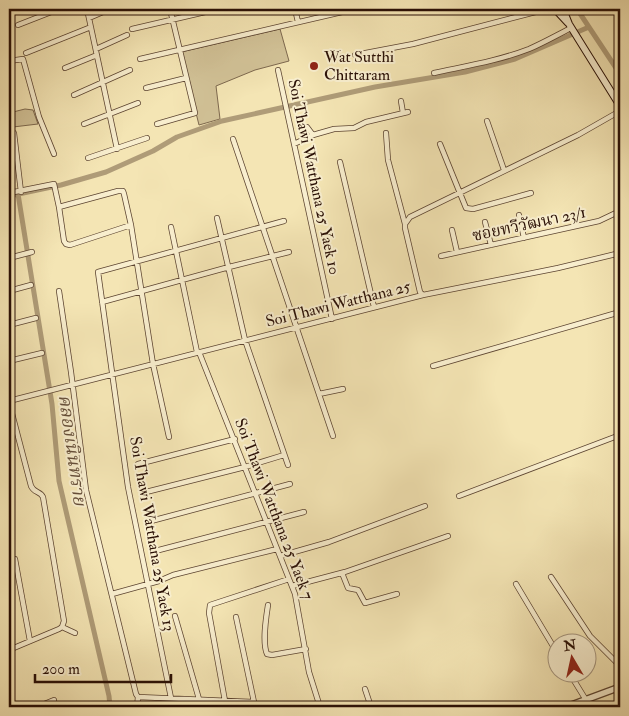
<svg xmlns="http://www.w3.org/2000/svg" width="629" height="716" font-family="'IM FELL Double Pica','Noto Serif Thai',serif">
	<style>
		.green { fill: #d1c196; stroke: #7d684e }
		.lines { fill: none; stroke-linecap: round; stroke-linejoin: round }
		.canal { stroke: #af9c78; stroke-width: 5 }
		.minor-casing { stroke: #5c4431; stroke-width: 6 }
		.tertiary-casing { stroke: #5c4431; stroke-width: 8 }
		.secondary-casing { stroke: #290f05; stroke-width: 8 }
		.minor { stroke: #f8eece; stroke-width: 4.5 }
		.tertiary { stroke: #f8eece; stroke-width: 5.5 }
		.secondary { stroke: #f8eece; stroke-width: 6 }
		.poi-dot { fill: #8f2418; stroke: #f8eece; stroke-width: 2 }
		.labels { text-anchor: middle; dominant-baseline: central; stroke-width: 4; stroke-linejoin: round; paint-order: stroke }
		.poi-label { font-size: 16px; fill: #290f05; stroke: #f8eece; text-anchor: start }
		.street-label { font-size: 16px; fill: #290f05; stroke: #f8eece }
		.water-label { font-size: 18px; font-style: italic; fill: #654e39; stroke: #f8eece }
	</style>
	<rect width="100%" height="100%" fill="#f4e5b4"/>
	<filter id="stains"><feTurbulence type="fractalNoise" baseFrequency=".004" numOctaves="4"/><feColorMatrix values="0 0 0 0 .2 0 0 0 0 .09 0 0 0 0 .02 0 0 0 .5 -.17"/></filter>
	<radialGradient id="worn" r=".72"><stop offset=".6" stop-color="#630" stop-opacity="0"/><stop offset="1" stop-color="#630" stop-opacity=".3"/></radialGradient>
	<path class="green" d="M280,29L289,61L255,70L216,86L220,119L199,125L181,52Z
		M25,109L33,110L38,124L13,127L12,133L14,147L9,148V116L13,112Z"/>
	<g class="lines">
		<path class="canal" d="M577,9L620,74
			M18,194L52,404L59,481L109,696L110,707
			M9,196L61,185L106,172L153,151L177,137L222,121L375,87L465,72L515,59L589,27"/>
		<g class="minor-casing">
			<path id="minor" d="M87,9L117,149
				M295,9L298,22
				M89,18L110,9
				M18,25L59,9
				M132,29L218,9
				M96,49L127,35
				M26,53L91,27
				M355,55L413,44L547,9
				M140,59L355,9
				M9,61L23,59L39,117L54,154
				M65,68L97,55
				M278,70L332,319
				M434,73C466,66 498,61 529,49C543,43 557,35 571,28
				M146,88L186,78
				M74,95L130,70
				M401,101L403,113
				M487,121L504,170
				M84,124L138,103
				M157,124L195,113L170,9
				M14,133L21,192
				M386,133L388,160L405,224
				M233,139L333,436
				M303,139L301,129L304,127H307L313,135L334,129L354,128L366,122L408,112
				M294,144L313,135
				M440,144L466,208L473,209L531,193
				M88,158L147,138
				M340,162L374,307
				M9,193L54,184L59,207
				M519,215L524,238
				M217,218L245,340L288,465
				M485,222L491,245
				M131,225L70,245L66,244L64,241L59,207L118,191H123L124,194L131,225L153,364L169,437
				M171,227L197,352
				M452,230L457,252
				M441,256L599,221L620,211
				M9,258L32,252
				M9,291L31,285
				M59,291L71,372L86,490L136,694L138,697L254,702L236,617
				M423,295L420,292L405,228V224L410,217L578,135L620,111
				M102,302L229,267L289,252
				M9,325L36,318
				M199,352L295,594L309,672L320,707
				M9,361L42,353
				M433,366L620,312
				M319,394L343,389
				M9,401L423,295L558,268L620,253
				M9,402L31,486C34,493 40,491 43,497L64,621L62,627L59,629L9,650
				M138,464L235,439
				M146,492L245,467L284,455
				M459,496L620,435
				M151,521L290,484
				M159,550L304,512
				M280,556L329,542L425,506
				M15,559L30,641
				M342,573L348,588L358,590L365,603L397,594
				M551,577L590,636L620,666
				M516,584L556,651
				M292,586L345,572L448,536
				M112,594L159,581L173,575L277,549
				M268,605C266,618 262,642 267,654L272,655L306,649
				M175,616L199,699
				M62,627L75,633
				M570,674L586,700
				M365,689L371,707
				M171,698L128,487L98,272L284,221
				M225,701L209,613L210,605L289,579
				M37,707L54,700
				M137,707L138,697"/>
		</g>
		<g class="tertiary-casing">
			<path id="tertiary" d="M566,707L620,687"/>
		</g>
		<g class="secondary-casing">
			<path id="secondary" d="M555,9L568,23
				M563,9L569,24L620,106"/>
		</g>
		<use href="#minor" class="minor"/>
		<use href="#tertiary" class="tertiary"/>
		<use href="#secondary" class="secondary"/>
	</g>
	<circle class="poi-dot" cx="314" cy="66" r="5"/>
	<g class="labels">
		<g class="poi-label">
			<text x="324" y="57">Wat Sutthi<tspan x="324" dy="18">Chittaram</tspan></text>
		</g>
		<g class="street-label">
			<text transform="translate(314 177) rotate(78)">Soi Thawi Watthana 25 Yaek 10</text>
			<text transform="translate(529 224) rotate(-12)">ซอยทวีวัฒนา 23/1</text>
			<text transform="translate(338 304) rotate(-14)">Soi Thawi Watthana 25</text>
			<text transform="translate(274 509) rotate(69)">Soi Thawi Watthana 25 Yaek 7</text>
			<text transform="translate(152 534) rotate(80)">Soi Thawi Watthana 25 Yaek 13</text>
		</g>
		<g class="water-label">
			<text transform="translate(72 450) rotate(82)">คลองเนินทราย</text>
		</g>
	</g>
	<rect width="629" height="716" fill="none" stroke="#f4e5b4" stroke-width="30"/>
	<rect x="10" y="10" width="609" height="696" fill="none" stroke="#290f05" stroke-width="2.5"/>
	<rect x="15" y="15" width="599" height="686" fill="none" stroke="#290f05"/>
	<g transform="translate(572 658) rotate(351)"><circle r="24" fill="#f8eece" stroke="#a5957e"/>
	<path d="M0-4L9 19L0 12L-9 19Z" fill="#8f2418"/>
	<text y="-8" font-size="14" font-weight="bold" text-anchor="middle" fill="#290f05">N</text>
	</g>
	<path d="M35 674v8h136v-8" fill="none" stroke="#290f05" stroke-width="2.5"/>
	<text x="42" y="674" font-size="15" fill="#290f05" stroke="#f8eece" stroke-width="4" paint-order="stroke">200 m</text>
	<rect width="100%" height="100%" filter="url(#stains)"/>
	<rect width="100%" height="100%" fill="url(#worn)"/>
</svg>
